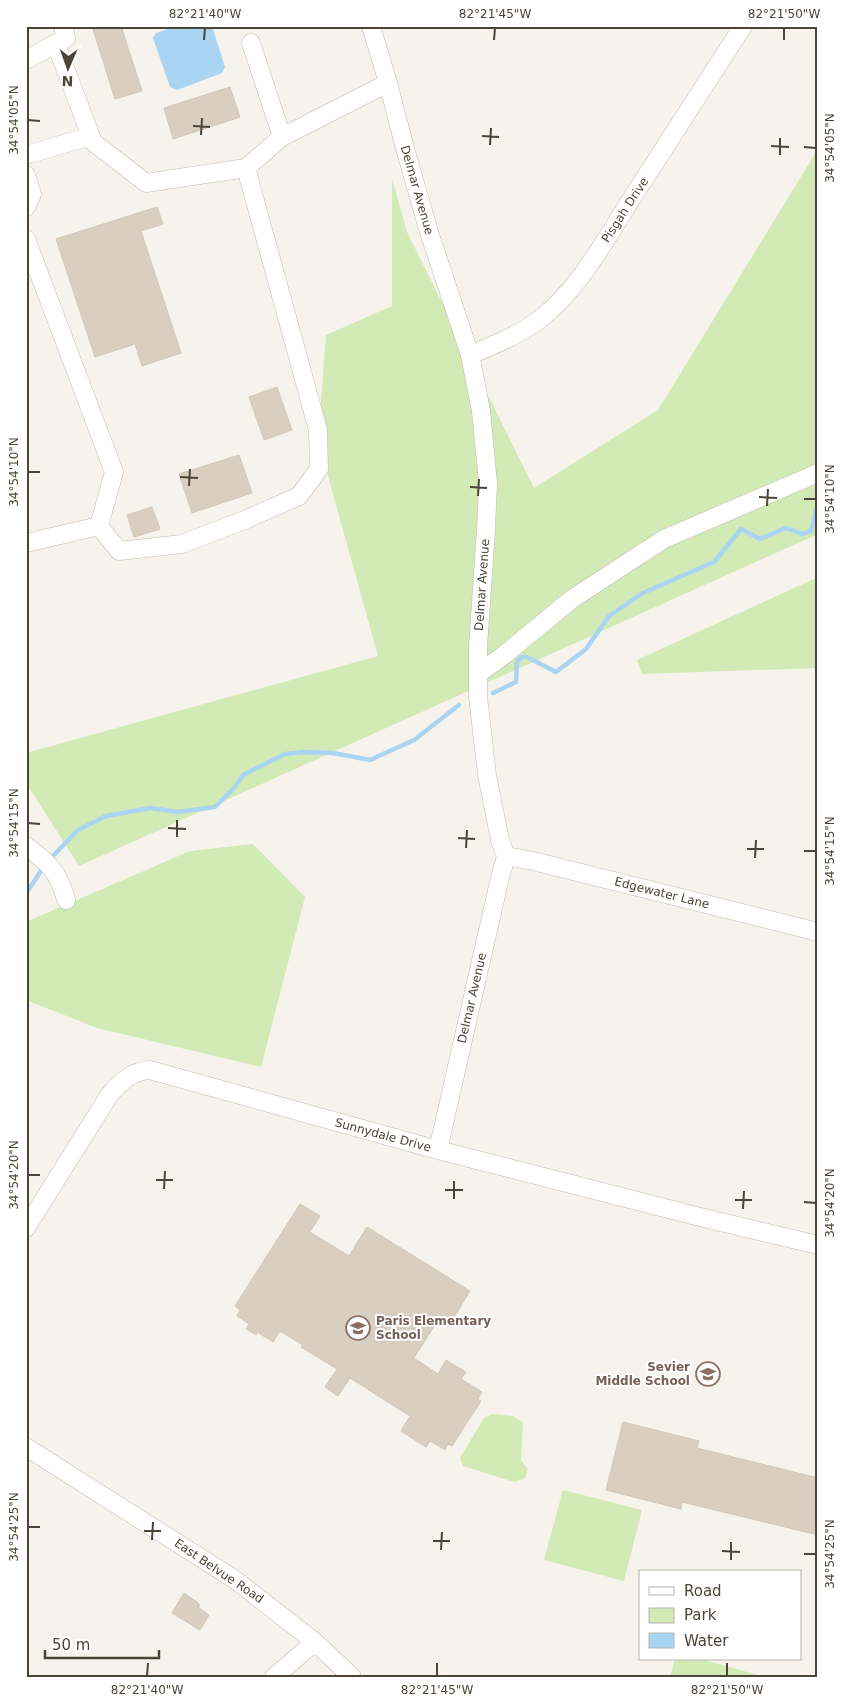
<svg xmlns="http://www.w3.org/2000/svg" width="844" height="1703" font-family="'DejaVu Sans',sans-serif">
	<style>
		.green { fill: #d2eab5 }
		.water { fill: #a9d4f2 }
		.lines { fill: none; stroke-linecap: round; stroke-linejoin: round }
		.stream { stroke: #a9d4f2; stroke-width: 4.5 }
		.building { fill: #d8cfc1; stroke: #d3c7b4 }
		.minor-casing { stroke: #c2bbae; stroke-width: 19 }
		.minor { stroke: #fff; stroke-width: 18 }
		.ticks { fill: none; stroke: #4b4439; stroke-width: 2 }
		.labels { text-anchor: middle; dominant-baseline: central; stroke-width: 4; stroke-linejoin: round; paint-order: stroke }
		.street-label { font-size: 12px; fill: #4b4439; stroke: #fff }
		.education-label { font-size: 12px; font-weight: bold; fill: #785e54; stroke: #fff; text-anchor: start }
		.neatline { fill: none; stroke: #4b4439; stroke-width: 2 }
		.ticks-label { font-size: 12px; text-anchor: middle; fill: #4b4439 }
	</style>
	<rect width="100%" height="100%" fill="#f6f3ec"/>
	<path class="green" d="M818,149V534L79,866L26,783V753L378,656L318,440L326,335L392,306V179L407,232L534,488L658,410Z
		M818,577V668L642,674L637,660Z
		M253,844L305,897L261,1067L97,1028L26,1000V922L190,851Z
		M493,1414L513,1416L523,1423L521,1460L528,1469L525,1478L514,1482L463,1466L460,1458L484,1418Z
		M563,1490L642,1510L624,1581L544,1560Z
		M675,1659H701L765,1677H670Z"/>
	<path class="water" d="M176,26H212L225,67L222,73L177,90L170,87L153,38L156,33Z"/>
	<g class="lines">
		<path class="stream" d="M493,693L516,682L517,662L521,657H527L556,672L586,649L609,616L643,593L714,562L741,529L760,539L786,528L802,534L811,531L816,510L818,509
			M49,860L78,830L106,816L151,808L177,812L215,807L234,788L243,775L285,754L305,752L333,753L370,760L414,740L459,705
			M26,894L44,866"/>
	</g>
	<path class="building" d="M92,26H121L142,91L115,99Z
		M230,87L240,117L173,139L164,108Z
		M157,207L163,224L141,231L181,353L142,366L135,344L95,357L56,239Z
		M277,387L292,430L264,440L249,397Z
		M239,455L252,493L192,513L179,474Z
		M152,507L160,529L134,537L127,515Z
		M300,1204L320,1216L310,1232L349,1256L367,1227L470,1291L448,1327L438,1320L414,1358L438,1374L446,1360L466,1372L461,1379L482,1392L478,1399L481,1401L452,1446L448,1444L445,1450L430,1441L426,1447L401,1431L410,1416L350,1378L338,1396L325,1387L337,1369L301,1347L303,1345L280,1331L273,1342L257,1332L256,1335L246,1329L249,1324L237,1316L240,1310L235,1306Z
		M623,1422L699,1441L697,1448L818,1478V1535L682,1502L681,1509L606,1490Z
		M184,1593L197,1602L200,1605L198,1607L209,1615L200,1630L172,1613Z"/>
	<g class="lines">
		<g class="minor-casing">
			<path id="minor" d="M371,26L388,83L406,152L429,232L470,355L481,411L488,483L486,529L478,647V697L487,775L500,840L506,856L499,882L438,1150
				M251,43L282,137
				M56,44L93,142L146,183L246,168
				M26,60L66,38L63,26
				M26,155L91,136
				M26,175L32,194L26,207
				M26,239L114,472L99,526L26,543
				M470,355C494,345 519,335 540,319C581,287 606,238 634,195C670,139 706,83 743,26
				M99,526L119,551L182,544L247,519L299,496L319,469L318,430L246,168L282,137L388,83
				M478,674L504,655L572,599L664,539L818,473
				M26,846C49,863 59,872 66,900
				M506,856L533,861L818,932
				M26,1228L110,1094C122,1081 132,1071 150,1070L438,1150L700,1217L818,1245
				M26,1447L234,1579L315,1642L352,1677
				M274,1677L315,1642"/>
		</g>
		<use href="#minor" class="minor"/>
	</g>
	<path class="ticks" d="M204,40L205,28M494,40L495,28M784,40V28M28,120L40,121M193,126L210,127M201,135L202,118M482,136L499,137M490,145L491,128M771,146L789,147M804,147L816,148M780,155V138M28,472H40M180,477L198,478M189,486L190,469M470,487L487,488M478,496L479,479M759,497L777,498M804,499H816M767,506L768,489M28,823L40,824M168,828L186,829M177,837V820M458,838L475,839M466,848L467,830M747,849H764M804,851H816M755,858L756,840M28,1175H40M156,1180H173M164,1189L165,1171M445,1190H463M454,1199V1181M735,1200H752M804,1202L816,1203M743,1209L744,1191M28,1527H40M144,1531H161M152,1540L153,1522M433,1541H450M441,1550L442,1532M722,1551L740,1552M804,1554H816M731,1560V1542M147,1676L148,1663M437,1676V1663M727,1676V1663"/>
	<defs>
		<g id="school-ring" transform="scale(1.25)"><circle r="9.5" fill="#fff" stroke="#8d6e63" stroke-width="1.5"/><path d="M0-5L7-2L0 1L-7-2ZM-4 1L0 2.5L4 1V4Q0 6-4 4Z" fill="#8d6e63"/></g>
	</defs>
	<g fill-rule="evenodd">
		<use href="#school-ring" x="358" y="1328"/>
		<use href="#school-ring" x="708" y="1374"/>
	</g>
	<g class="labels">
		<g class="street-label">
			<text transform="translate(417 190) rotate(74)">Delmar Avenue</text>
			<text transform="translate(625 210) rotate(-57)">Pisgah Drive</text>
			<text transform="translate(482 585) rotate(-86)">Delmar Avenue</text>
			<text transform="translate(662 893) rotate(14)">Edgewater Lane</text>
			<text transform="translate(472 998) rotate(-77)">Delmar Avenue</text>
			<text transform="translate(383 1135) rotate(15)">Sunnydale Drive</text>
			<text transform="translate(219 1571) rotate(34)">East Belvue Road</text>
		</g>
		<g class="education-label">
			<text x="376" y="1321">Paris Elementary<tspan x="376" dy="14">School</tspan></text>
			<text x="690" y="1367" text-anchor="end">Sevier<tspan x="690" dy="14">Middle School</tspan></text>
		</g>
	</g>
	<rect width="844" height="1703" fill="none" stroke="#ffffff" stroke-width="55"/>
	<rect x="639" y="1570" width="162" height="90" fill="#ffffff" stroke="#b7b4b0"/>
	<rect x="649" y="1587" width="25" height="8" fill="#ffffff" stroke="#b7b4b0"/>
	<text x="684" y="1596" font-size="15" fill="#4b4439">Road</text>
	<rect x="649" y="1608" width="25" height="15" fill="#d2eab5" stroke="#b7b4b0"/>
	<text x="684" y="1620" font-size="15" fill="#4b4439">Park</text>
	<rect x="649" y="1633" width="25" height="15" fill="#a9d4f2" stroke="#b7b4b0"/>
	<text x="684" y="1646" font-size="15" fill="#4b4439">Water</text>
	<g transform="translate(68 68) rotate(182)" stroke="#ffffff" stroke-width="4" paint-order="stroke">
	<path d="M0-4L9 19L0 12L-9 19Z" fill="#4b4439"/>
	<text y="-8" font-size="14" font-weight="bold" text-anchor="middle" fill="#4b4439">N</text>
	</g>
	<path d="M45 1650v8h114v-8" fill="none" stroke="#4b4439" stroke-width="2.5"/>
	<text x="52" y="1650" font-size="15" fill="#4b4439" stroke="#ffffff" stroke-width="4" paint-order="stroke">50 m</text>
	<rect x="28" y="28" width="788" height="1648" class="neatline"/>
	<g class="ticks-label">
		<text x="205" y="18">82°21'40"W</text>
		<text x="495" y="18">82°21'45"W</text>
		<text x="784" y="18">82°21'50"W</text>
		<text transform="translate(14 120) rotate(-90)" y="4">34°54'05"N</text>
		<text transform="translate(830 148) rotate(-90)" y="4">34°54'05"N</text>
		<text transform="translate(14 472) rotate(-90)" y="4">34°54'10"N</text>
		<text transform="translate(830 499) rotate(-90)" y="4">34°54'10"N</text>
		<text transform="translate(14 823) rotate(-90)" y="4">34°54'15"N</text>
		<text transform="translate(830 851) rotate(-90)" y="4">34°54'15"N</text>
		<text transform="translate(14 1175) rotate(-90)" y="4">34°54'20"N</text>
		<text transform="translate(830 1203) rotate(-90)" y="4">34°54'20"N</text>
		<text transform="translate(14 1527) rotate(-90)" y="4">34°54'25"N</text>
		<text transform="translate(830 1554) rotate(-90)" y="4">34°54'25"N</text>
		<text x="147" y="1694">82°21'40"W</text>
		<text x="437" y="1694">82°21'45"W</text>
		<text x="727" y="1694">82°21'50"W</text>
	</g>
</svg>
